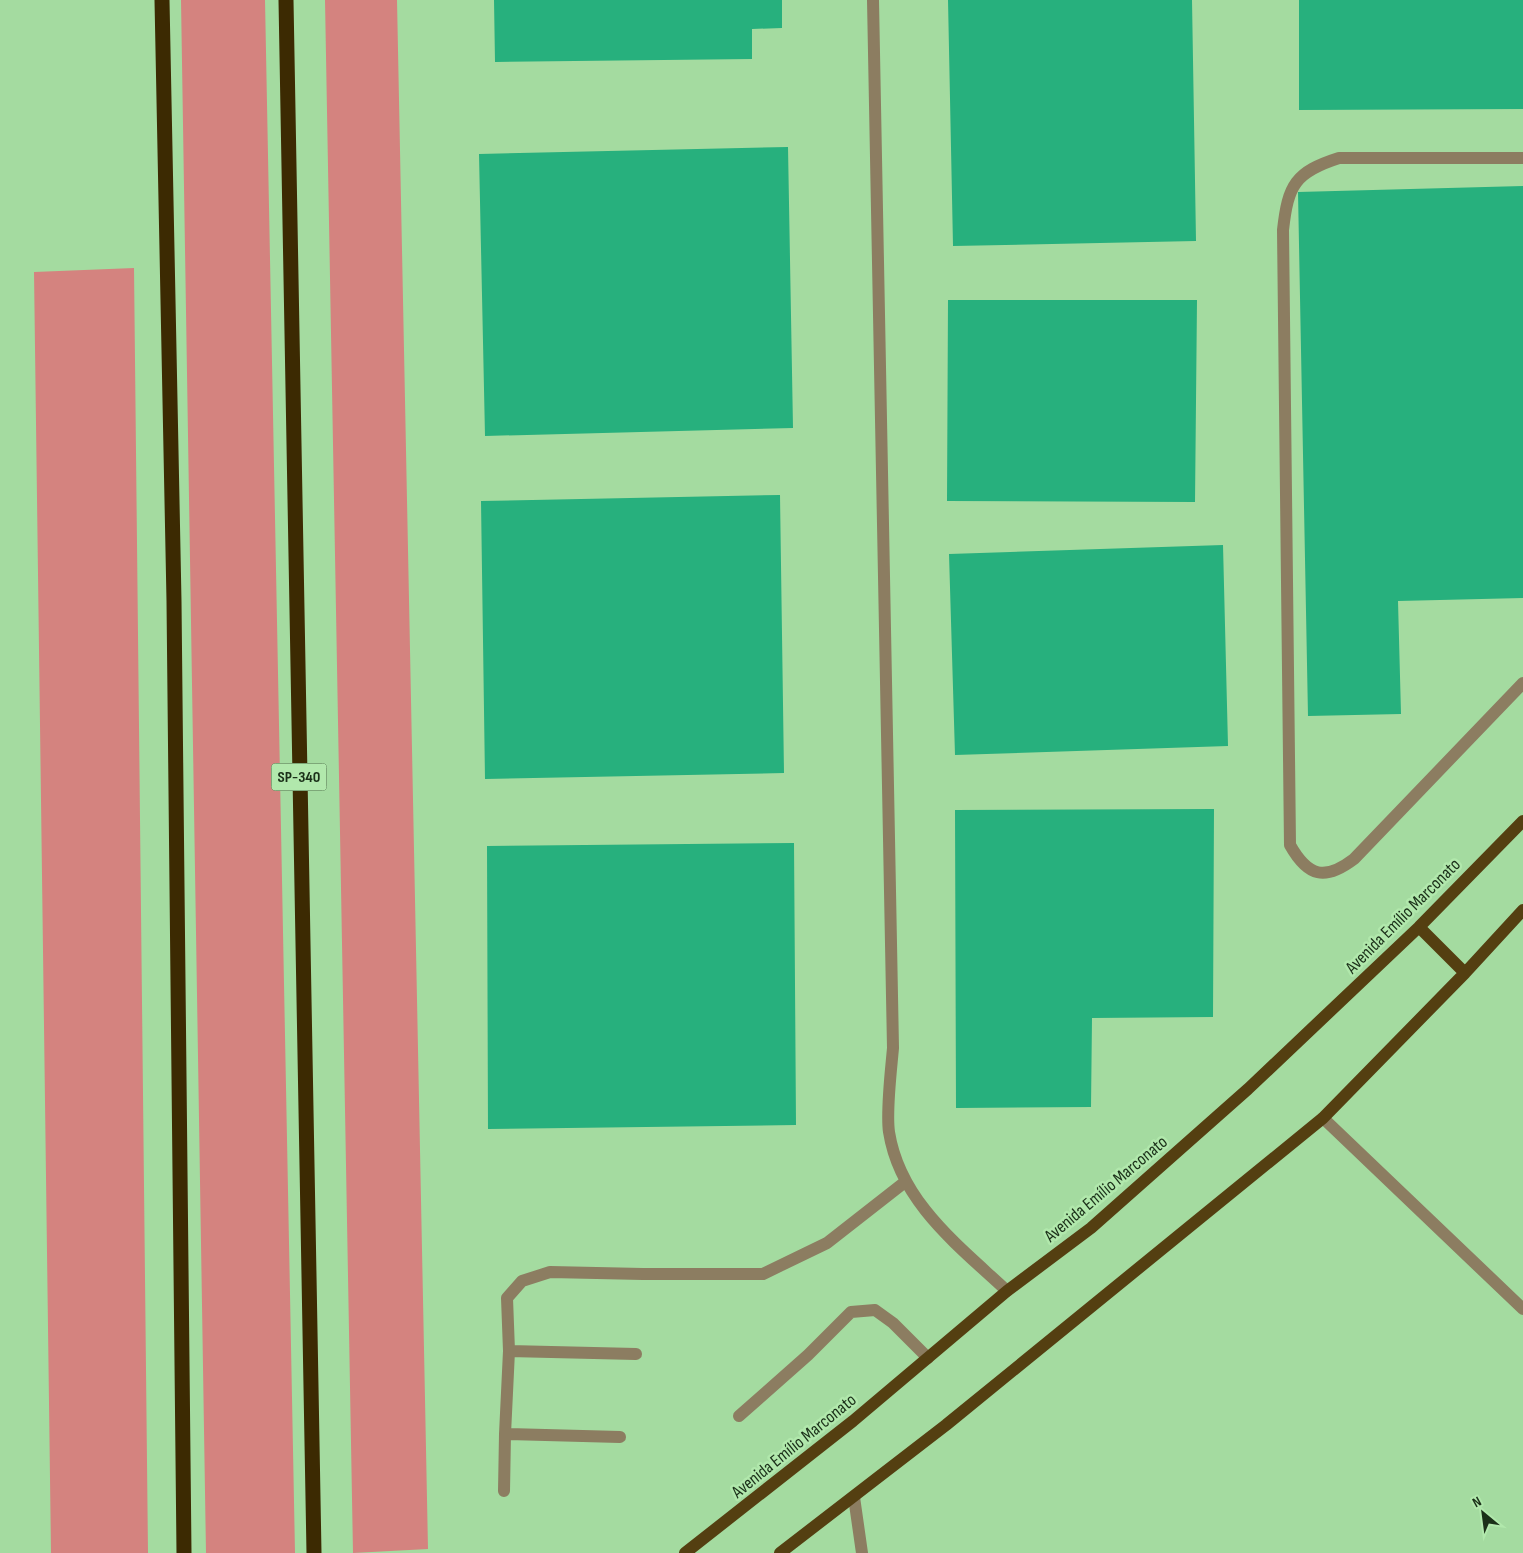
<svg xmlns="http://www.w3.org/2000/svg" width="1523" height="1553" font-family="'Sofia Sans Condensed',sans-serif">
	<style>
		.grass { fill: #d4837f }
		.building { fill: #27b07d }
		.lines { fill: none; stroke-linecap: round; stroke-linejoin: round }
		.minor { stroke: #8c7d61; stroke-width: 12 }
		.major { stroke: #543f11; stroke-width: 12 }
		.highway { stroke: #3c2a02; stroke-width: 15 }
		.labels { text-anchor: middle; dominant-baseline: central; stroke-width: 5; stroke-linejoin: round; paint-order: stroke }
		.shield { fill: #b1e8ac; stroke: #486745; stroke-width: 1 }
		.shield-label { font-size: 16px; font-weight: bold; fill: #1b3019 }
		.street-label { font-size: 18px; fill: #1b3019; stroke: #b1e8ac }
	</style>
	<rect width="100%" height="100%" fill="#a4dba0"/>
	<path class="grass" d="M181,0H265L295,1553H206Z
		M325,0H397L428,1549L353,1553Z
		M134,268L148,1553H51L34,272Z"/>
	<path class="building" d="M494,0H782V28L752,29V59L495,62Z
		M948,0H1192L1196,241L953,246Z
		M1299,0H1523V109L1299,110Z
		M788,147L793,428L485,436L479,154Z
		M1523,186V598L1398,601L1401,714L1308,716L1298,192Z
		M948,300H1197L1195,502L947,501Z
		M780,495L784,773L485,779L481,501Z
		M1223,545L1228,746L955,755L949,554Z
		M1214,809L1213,1017L1092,1018L1091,1107L956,1108L955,810Z
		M794,843L796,1125L488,1129L487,846Z"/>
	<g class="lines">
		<path class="minor" d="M873,0L893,1048C891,1071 886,1111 889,1132C900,1202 959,1246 1007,1291
			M1523,158H1339C1295,172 1288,185 1283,230L1290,845C1308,877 1325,881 1354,859L1523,683
			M1323,1118L1523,1309
			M509,1351L636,1354
			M739,1416L808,1355L851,1312L875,1310L893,1323L928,1358
			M620,1437L505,1434L509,1351L507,1298L522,1281L550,1272L643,1274H763L827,1243L905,1182
			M504,1491L505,1434
			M854,1497L862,1553"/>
		<path class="major" d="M1419,927L1465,973
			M685,1553L853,1421L1007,1291L1091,1228L1248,1089L1419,927L1523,821
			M780,1553L946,1425L1323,1118L1465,973L1523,910"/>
		<path class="highway" d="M162,0L174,601L184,1553
			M286,0L314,1553"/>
	</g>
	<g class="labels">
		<rect class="shield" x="271.5" y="763.5" width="55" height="27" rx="4"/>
		<g class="shield-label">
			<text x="299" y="777">SP-340</text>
		</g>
		<g class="street-label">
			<text transform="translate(1403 916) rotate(-45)">Avenida Emílio Marconato</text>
			<text transform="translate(1106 1189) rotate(-40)">Avenida Emílio Marconato</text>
			<text transform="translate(794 1446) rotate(-39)">Avenida Emílio Marconato</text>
		</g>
	</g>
	<g transform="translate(1483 1513) rotate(331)" stroke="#b1e8ac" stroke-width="4" paint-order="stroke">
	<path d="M0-4L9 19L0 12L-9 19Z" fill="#1b3019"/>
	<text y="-8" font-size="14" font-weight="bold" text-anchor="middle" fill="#1b3019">N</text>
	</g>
</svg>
